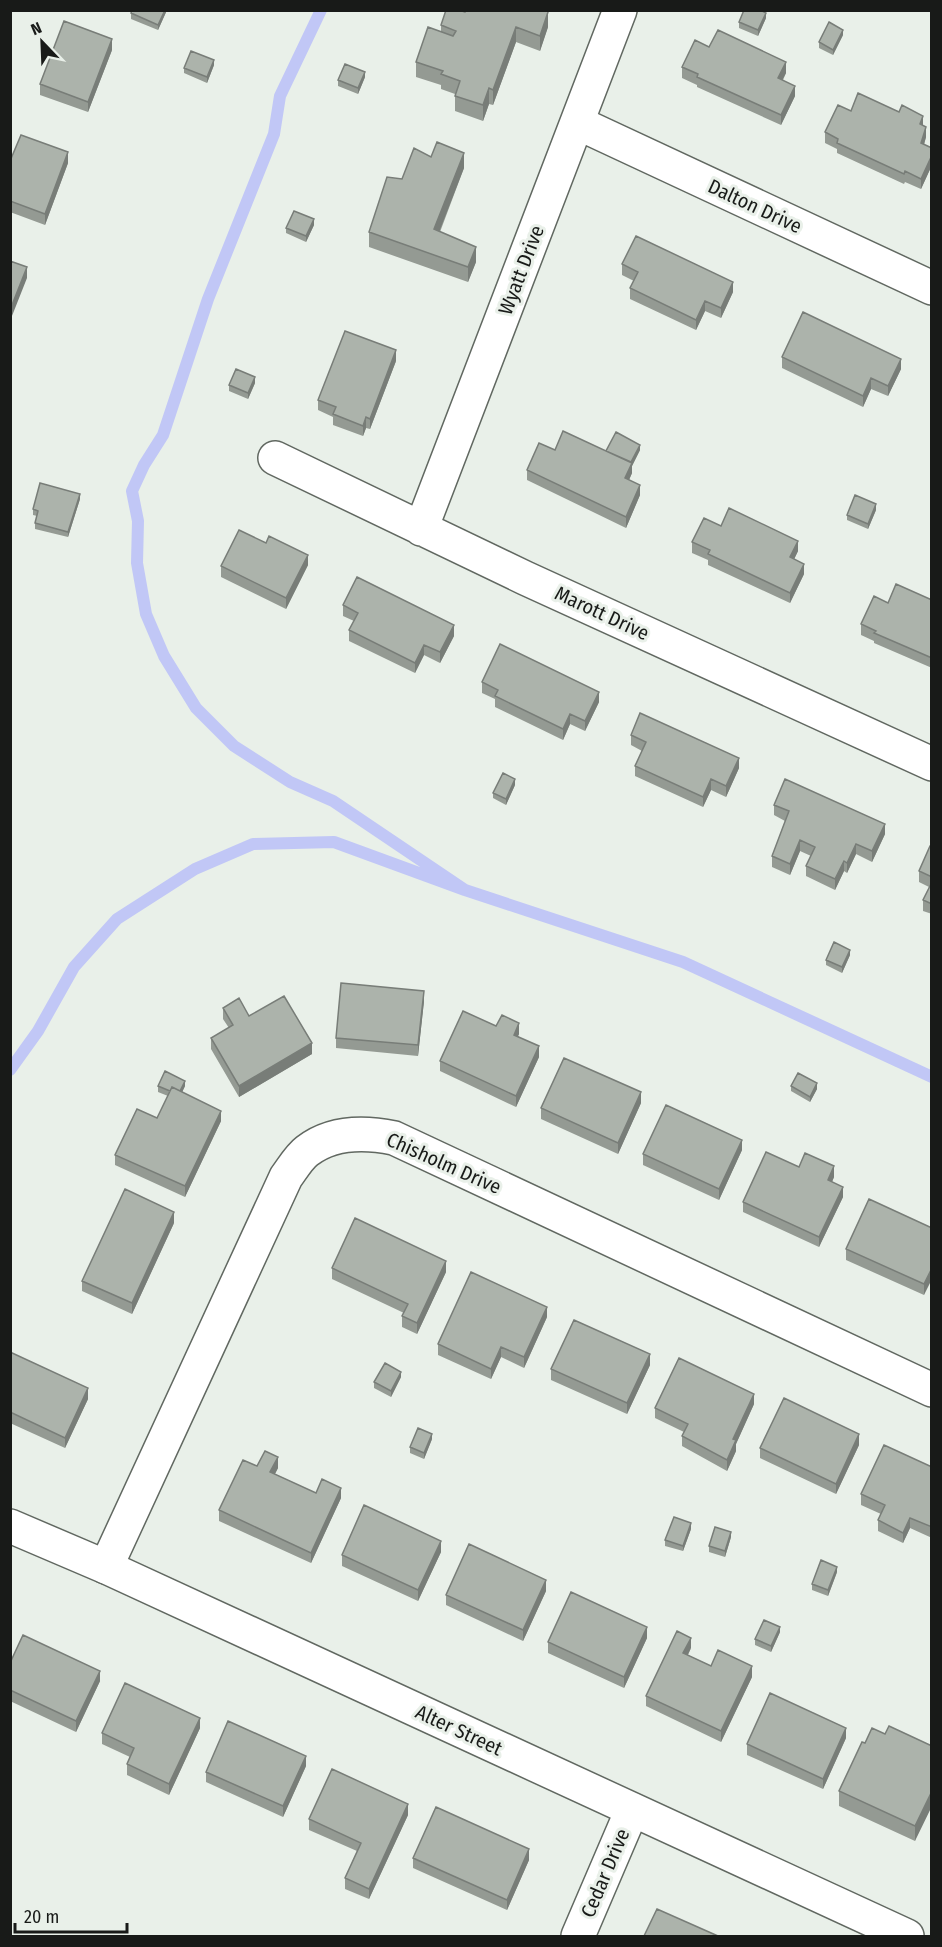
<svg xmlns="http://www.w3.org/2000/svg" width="942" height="1947" font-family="'Fira Sans Condensed',sans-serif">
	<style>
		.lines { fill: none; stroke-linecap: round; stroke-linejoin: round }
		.stream { stroke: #c1c7f6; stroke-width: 12 }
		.minor-casing { stroke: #616861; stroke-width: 36 }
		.tertiary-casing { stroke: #616861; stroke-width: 36 }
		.minor { stroke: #fff; stroke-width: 33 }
		.tertiary { stroke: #fff; stroke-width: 33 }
		.wall { fill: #949a93 }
		.shaded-wall { fill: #787d78 }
		.building { fill: #acb3ab; stroke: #787d78; stroke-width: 1.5 }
		.labels { text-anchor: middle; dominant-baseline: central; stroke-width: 6; stroke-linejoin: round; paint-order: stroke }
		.street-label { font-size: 20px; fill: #181a18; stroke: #e9f0e9 }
	</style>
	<rect width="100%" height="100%" fill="#e9f0e9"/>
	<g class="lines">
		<path class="stream" d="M321,10L280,96L274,134L208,299L163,435L144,465L132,491L138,521L137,563L146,614L164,656L196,708L234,746L290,782L333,801L465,890
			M10,1070L38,1031L74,967L117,919L195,869L253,844L334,842L465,890L683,962L932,1077"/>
		<g class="minor-casing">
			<path id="minor" d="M578,123L932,288
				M275,458L525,578L932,764
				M421,529L620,10
				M106,1567L286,1177C292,1169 299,1157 307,1151C333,1131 365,1132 394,1138L932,1390
				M578,1936L632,1810"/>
		</g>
		<g class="tertiary-casing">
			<path id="tertiary" d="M10,1526L106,1567L907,1936"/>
		</g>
		<use href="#minor" class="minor"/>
		<use href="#tertiary" class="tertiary"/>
	</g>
	<path class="wall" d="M132,10H167L158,30L131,19V13Z
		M465,12L548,27L540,51L516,42L493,105L489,104L483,121L455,111V94L441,89V85L416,77V62L441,32V25Z
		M766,18L758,36L739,28V22Z
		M843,35L833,55L819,48V42Z
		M709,47L786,73L783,80L795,96L781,125L697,87V85L682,78V67Z
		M112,50L88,112L40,95V84Z
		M214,65L207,83L184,73V68Z
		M365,77L358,94L338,86V80Z
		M851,111L923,126L926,137L924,145L932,148V165L921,189L905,182L904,184L837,153V149L825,143V132Z
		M431,157L464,168L440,232L476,262L468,282L369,247V232L402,179Z
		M10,161L68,163L45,225L10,212Z
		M314,225L306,242L286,233V228Z
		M622,264L733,292L721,318L705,311L696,330L630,299V288L634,281L622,275Z
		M782,357L901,369L888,396L871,389L863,407L782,368Z
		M396,361L370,429L366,428L363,436L333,425V417L318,410V400Z
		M255,383L248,399L229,391V385Z
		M555,450H640L632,466V473L629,480L640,495L626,528L527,480V470Z
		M80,499L68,537L35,529V523L37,516L33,515V509Z
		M876,510L868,529L847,520V515Z
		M721,526L798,551L794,559L804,574L790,603L708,565V560L692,553V542Z
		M308,565L286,609L221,577V566Z
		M932,600V668L874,643V641L861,635V624L888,603Z
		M343,605L454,636L440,663L424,655L415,673L349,641V630L354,621L343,616Z
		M482,682L599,702L585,731L570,724L563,740L495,707V699L482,693Z
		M631,735L739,768L726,797L711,790L703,807L635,776V766L642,751L631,745Z
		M515,785L506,805L493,798V793Z
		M774,805L885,834L872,862L856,854L847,873L844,871L835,890L806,876V866L811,856L800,851L790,875L772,867V856L785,821L774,815Z
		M932,846V914L923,911V900L929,887L919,882V871Z
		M850,955L842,973L826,965V960Z
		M424,1001L418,1056L336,1048V1038Z
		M223,1008L249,1016L312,1054L239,1097L211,1049V1038L229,1028L223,1019Z
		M496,1026L519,1034L518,1036L539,1057L516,1107L440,1071V1061Z
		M158,1086H185L182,1092L221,1121L185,1197L115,1165V1155L157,1118L168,1096L158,1092Z
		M791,1086L817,1089L810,1102L791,1091Z
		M641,1103L618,1154L541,1119V1108Z
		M742,1150L719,1200L643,1165V1154Z
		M799,1167L834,1177L832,1182L843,1197L819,1247L743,1212V1202Z
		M174,1223L132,1314L82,1291V1281Z
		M932,1228L924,1295L846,1260V1249Z
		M332,1268L446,1272L417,1334L402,1327V1316L404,1313L332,1279Z
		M547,1317L524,1368L501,1357L491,1379L438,1355V1344Z
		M10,1352L88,1399L65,1448L10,1423Z
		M650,1365L627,1414L551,1380V1369Z
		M401,1377L391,1397L374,1388V1382Z
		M754,1404L736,1444V1451L727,1471L682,1446V1436L684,1432L655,1418V1408Z
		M432,1439L424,1459L410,1453V1447Z
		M859,1445L836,1494L760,1458V1448Z
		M257,1466L278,1468L275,1474L316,1493L341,1498L311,1563L219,1521V1510Z
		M932,1467V1538L910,1528L903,1543L878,1531V1520L881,1514L861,1505V1494Z
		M691,1529L683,1551L665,1546V1540Z
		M731,1537L725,1557L709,1552V1546Z
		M441,1552L418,1601L342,1566V1555Z
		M837,1572L828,1596L812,1590V1584Z
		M546,1591L523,1641L446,1605V1595Z
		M780,1632L771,1652L755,1645V1639Z
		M647,1638L624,1688L548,1653V1642Z
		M691,1648L688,1655L711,1666L752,1677L721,1742L646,1706V1696Z
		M10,1663L100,1681L76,1732L10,1701Z
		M200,1728L169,1795L127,1775V1764L130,1757L102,1744V1733Z
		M885,1734L932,1746L915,1841L839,1806V1791L865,1743Z
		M846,1738L823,1789L747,1755V1744Z
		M306,1766L283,1817L206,1782V1772Z
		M408,1815L369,1899L345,1889V1878L357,1851L309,1830V1819Z
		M413,1858L529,1860L507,1910L413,1868Z"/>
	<path class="shaded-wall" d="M165,10H167L158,30V25Z
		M548,12V27L540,51V36Z
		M766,13V18L758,36V30Z
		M516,27V42L493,105V90Z
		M843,30V35L833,55V50Z
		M112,39V50L88,112V102Z
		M214,60V65L207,83V77Z
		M786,62V73L778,88V78Z
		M365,72V77L358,94V88Z
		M795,86V96L781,125V115Z
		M489,88V104L483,121V105Z
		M923,116V126L920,124Z
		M926,127V137L921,154V143Z
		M68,152V163L45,225V214Z
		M464,153V168L434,245V229Z
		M932,155V165L921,189V179Z
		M314,219V225L306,242V236Z
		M476,247V262L468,282V267Z
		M27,267V278L10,321V310Z
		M733,282V292L721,318V308Z
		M705,301V311L696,330V320Z
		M396,350V361L370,429V419Z
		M901,359V369L888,396V386Z
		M255,377V383L248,399V393Z
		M871,378V389L863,407V396Z
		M366,417V428L363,436V426Z
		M640,445V450L632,466V473L625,489V478L630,464Z
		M640,485V495L626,528V517Z
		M80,494V499L68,537V532Z
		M876,504V510L868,529V524Z
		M798,541V551L790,568V557Z
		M308,555V565L286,609V598Z
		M804,564V574L790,603V593Z
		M454,625V636L440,663V652Z
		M424,645V655L415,673V663Z
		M599,692V702L585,731V721Z
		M570,714V724L563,740V729Z
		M739,758V768L726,797V786Z
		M515,779V785L506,805V799Z
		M711,779V790L703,807V797Z
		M885,824V834L872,862V851Z
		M800,840V851L790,875V864Z
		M856,844V854L847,873V863Z
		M844,861V871L835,890V879Z
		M850,950V955L842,973V967Z
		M424,991V1001L418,1056V1045Z
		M519,1023V1034L514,1045V1035Z
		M312,1043V1054L239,1097V1086Z
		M539,1046V1057L516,1107V1096Z
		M185,1081V1086L178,1101V1095Z
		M817,1083V1089L810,1102V1097Z
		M641,1092V1103L618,1154V1143Z
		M221,1111V1121L185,1197V1186Z
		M742,1140V1150L719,1200V1189Z
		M834,1166V1177L828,1191V1180Z
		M843,1187V1197L819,1247V1237Z
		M174,1212V1223L132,1314V1303Z
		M446,1261V1272L417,1334V1323Z
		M932,1268V1279L924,1295V1284Z
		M547,1307V1317L524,1368V1357Z
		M501,1347V1357L491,1379V1369Z
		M650,1354V1365L627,1414V1403Z
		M401,1372V1377L391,1397V1391Z
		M88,1388V1399L65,1448V1438Z
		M754,1394V1404L736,1444V1451L727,1471V1460L733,1439Z
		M432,1434V1439L424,1459V1453Z
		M859,1434V1445L836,1494V1484Z
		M278,1457V1468L270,1483V1472Z
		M341,1488V1498L311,1563V1553Z
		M910,1518V1528L903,1543V1533Z
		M691,1523V1529L683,1551V1546Z
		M731,1532V1537L725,1557V1551Z
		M441,1541V1552L418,1601V1590Z
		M837,1567V1572L828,1596V1590Z
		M546,1580V1591L523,1641V1630Z
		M647,1627V1638L624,1688V1677Z
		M780,1627V1632L771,1652V1646Z
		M691,1638V1648L683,1664V1653Z
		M752,1666V1677L721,1742V1731Z
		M100,1671V1681L76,1732V1721Z
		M200,1718V1728L169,1795V1784Z
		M846,1728V1738L823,1789V1779Z
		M306,1756V1766L283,1817V1806Z
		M932,1791V1806L915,1841V1826Z
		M408,1804V1815L369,1899V1889Z
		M529,1849V1860L507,1910V1900Z"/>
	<path class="building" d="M132,10H165L158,25L131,13Z
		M446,10H459L465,12L466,10H545L548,12L540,36L516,27L493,90L489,88L483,105L455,96L460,81L441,74L443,71L416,62L428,27L453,36L456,31L441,25Z
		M744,10H760L766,13L758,30L739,22Z
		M64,21L112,39L88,102L40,84Z
		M829,22L843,30L833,50L819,42Z
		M718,30L786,62L778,78L795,86L781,115L697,77L698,74L682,67L695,40L709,47Z
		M191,51L214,60L207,77L184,68Z
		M345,64L365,72L358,88L338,80Z
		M858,93L899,112L902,105L923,116L920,124L926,127L921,143L932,148V155L921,179L905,171L904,174L837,143L838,139L825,132L838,105L851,111Z
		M21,135L68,152L45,214L10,201V161Z
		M437,142L464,153L434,229L476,247L468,267L369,232L387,177L402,179L414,148L431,157Z
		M294,211L314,219L306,236L286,228Z
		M636,236L733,282L721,308L705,301L696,320L630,288L638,272L622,264Z
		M10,261L27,267L10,310Z
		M803,312L901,359L888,386L871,378L863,396L782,357Z
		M345,331L396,350L370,419L366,417L363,426L333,414L336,407L318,400Z
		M236,369L255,377L248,393L229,385Z
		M563,431L632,463L625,478L640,485L626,517L527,470L539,443L555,450Z
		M616,432L640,445L631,462L606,451Z
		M40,483L80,494L68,532L35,523L38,511L33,509Z
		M855,495L876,504L868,524L847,515Z
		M729,508L798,541L790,557L804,564L790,593L708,554L710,550L692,542L704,518L721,526Z
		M239,530L266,543L269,536L308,555L286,598L221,566Z
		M357,577L454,625L440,652L424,645L415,663L349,630L358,613L343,605Z
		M896,584L932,600V658L874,633L876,631L861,624L874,596L888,603Z
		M500,644L599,692L585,721L570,714L563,729L495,696L498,690L482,682Z
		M640,713L739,758L726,786L711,779L703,797L635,766L646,742L631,735Z
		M503,773L515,779L506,799L493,793Z
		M785,779L885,824L872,851L856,844L847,863L844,861L835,879L806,866L815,847L800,840L790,864L772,856L789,811L774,805Z
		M930,846H932V877L919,871Z
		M932,882V904L923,900Z
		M834,942L850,950L842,967L826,960Z
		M341,983L424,991L418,1045L336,1038Z
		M284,996L312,1043L239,1086L211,1038L233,1025L223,1008L239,998L249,1016Z
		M463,1011L496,1026L502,1015L519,1023L514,1035L539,1046L516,1096L440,1061Z
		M564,1058L641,1092L618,1143L541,1108Z
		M165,1071L185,1081L180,1091L172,1087L170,1091L158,1086Z
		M798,1073L817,1083L810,1097L791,1086Z
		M172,1087L221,1111L185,1186L115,1155L137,1109L157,1118Z
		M666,1105L742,1140L719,1189L643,1154Z
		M766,1152L799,1167L805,1153L834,1166L828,1180L843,1187L819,1237L743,1202Z
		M125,1189L174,1212L132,1303L82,1281Z
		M869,1199L932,1228V1268L924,1284L846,1249Z
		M355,1218L446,1261L417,1323L402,1316L408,1304L332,1268Z
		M471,1272L547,1307L524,1357L501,1347L491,1369L438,1344Z
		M574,1320L650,1354L627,1403L551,1369Z
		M10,1352L88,1388L65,1438L10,1412Z
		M679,1358L754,1394L733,1439L736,1440L727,1460L682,1436L688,1424L655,1408Z
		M385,1363L401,1372L391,1391L374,1382Z
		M784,1398L859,1434L836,1484L760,1448Z
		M418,1428L432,1434L424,1453L410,1447Z
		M884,1445L932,1467V1527L910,1518L903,1533L878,1520L885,1505L861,1494Z
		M265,1451L278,1457L270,1472L316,1493L322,1479L341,1488L311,1553L219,1510L243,1460L257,1466Z
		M364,1505L441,1541L418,1590L342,1555Z
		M674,1517L691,1523L683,1546L665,1540Z
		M715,1527L731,1532L725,1551L709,1546Z
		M469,1544L546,1580L523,1630L446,1595Z
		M821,1560L837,1567L828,1590L812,1584Z
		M571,1592L647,1627L624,1677L548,1642Z
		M764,1620L780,1627L771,1646L755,1639Z
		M677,1631L691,1638L683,1653L711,1666L718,1650L752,1666L721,1731L646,1696Z
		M23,1635L100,1671L76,1721L10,1690V1663Z
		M125,1683L200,1718L169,1784L127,1764L134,1748L102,1733Z
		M770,1693L846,1728L823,1779L747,1744Z
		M228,1721L306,1756L283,1806L206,1772Z
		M889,1726L932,1746V1791L915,1826L839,1791L862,1742L865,1743L872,1728L885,1734Z
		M332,1769L408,1804L369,1889L345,1878L361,1843L309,1819Z
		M436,1807L529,1849L507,1900L413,1858Z
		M657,1909L718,1936H644Z"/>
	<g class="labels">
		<g class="street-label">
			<text transform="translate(755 206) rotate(25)">Dalton Drive</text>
			<text transform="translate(521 270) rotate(-69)">Wyatt Drive</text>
			<text transform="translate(602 613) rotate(25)">Marott Drive</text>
			<text transform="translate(444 1163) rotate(24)">Chisholm Drive</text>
			<text transform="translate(459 1730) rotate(25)">Alter Street</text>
			<text transform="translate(605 1873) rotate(-67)">Cedar Drive</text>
		</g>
	</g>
	<rect width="942" height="1947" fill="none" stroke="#181a18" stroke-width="24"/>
	<g transform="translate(42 42) rotate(337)" stroke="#e9f0e9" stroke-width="4.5" paint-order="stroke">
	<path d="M0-4.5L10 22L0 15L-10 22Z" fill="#181a18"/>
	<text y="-9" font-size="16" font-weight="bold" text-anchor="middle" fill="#181a18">N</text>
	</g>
	<path d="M15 1923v9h112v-9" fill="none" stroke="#181a18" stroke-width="3"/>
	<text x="24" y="1923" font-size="18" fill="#181a18" stroke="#e9f0e9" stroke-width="4.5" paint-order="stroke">20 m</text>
</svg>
